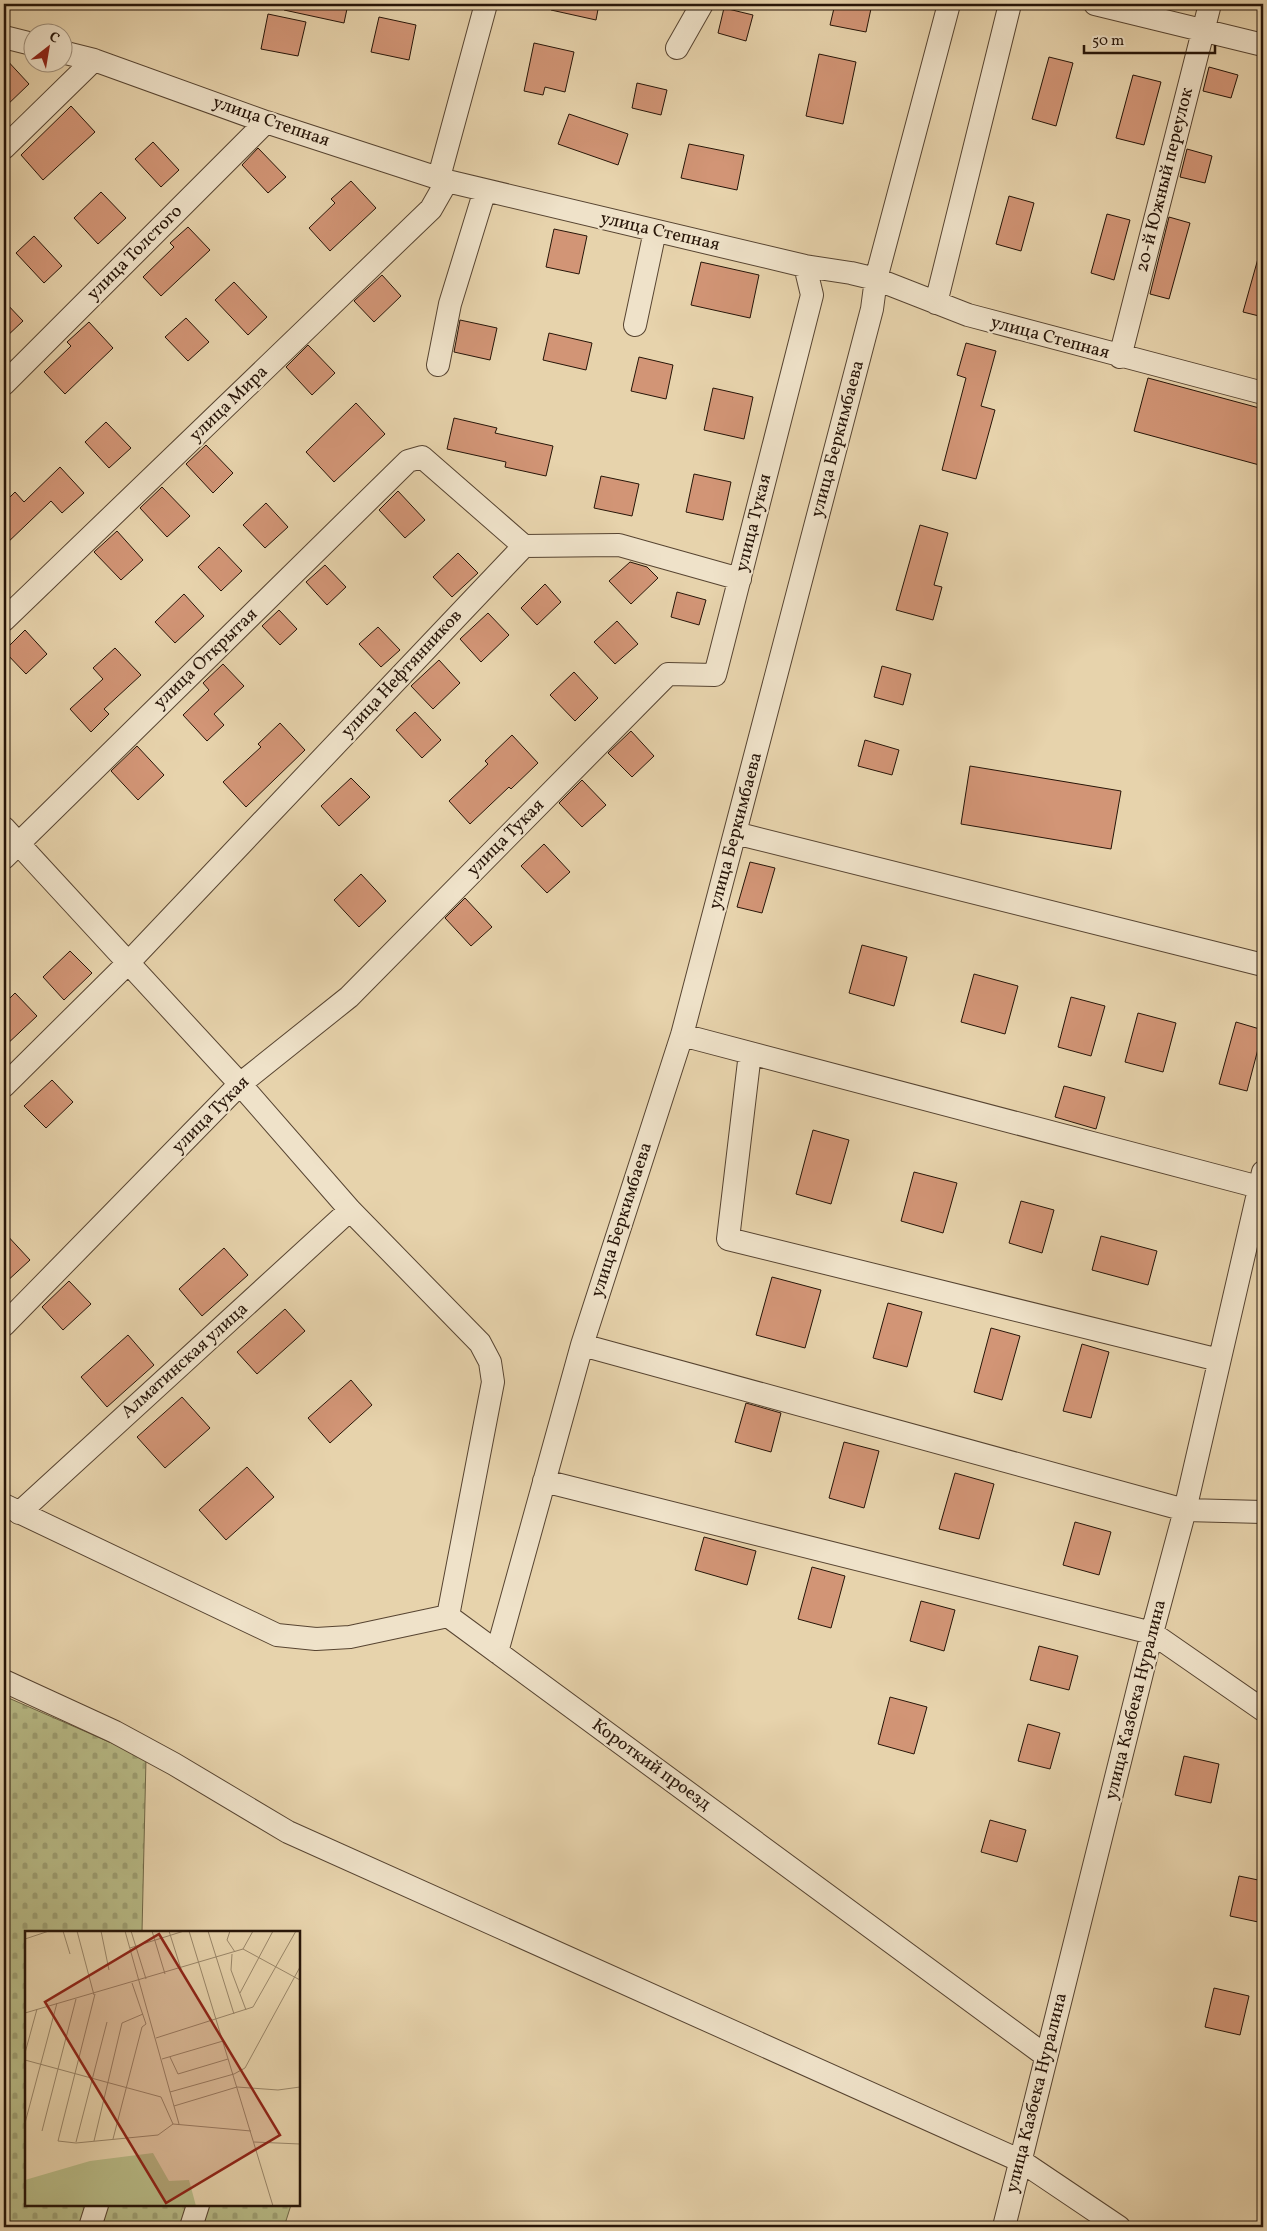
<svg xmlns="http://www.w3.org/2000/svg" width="1267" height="2231" font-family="Vollkorn,serif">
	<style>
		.cemetery { fill: url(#cemetery-stones); stroke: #706848 }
		.building { fill: #d29576; stroke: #271508 }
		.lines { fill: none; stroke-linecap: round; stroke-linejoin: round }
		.minor-casing { stroke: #574431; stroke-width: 24 }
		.minor { stroke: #efe2c9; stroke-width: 22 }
		.labels { text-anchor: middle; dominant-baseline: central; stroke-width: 4.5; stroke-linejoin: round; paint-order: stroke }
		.street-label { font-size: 18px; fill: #271508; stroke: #efe2c9 }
		.inset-road { fill: none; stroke: #9a876a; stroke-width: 1 }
		.view { fill: #8f2418; fill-opacity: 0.15; stroke: #8f2418; stroke-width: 2.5 }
		.inset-edge { fill: none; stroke: #271508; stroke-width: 2.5 }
	</style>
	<defs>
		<pattern id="cemetery-stones" width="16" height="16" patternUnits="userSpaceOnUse" patternTransform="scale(1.25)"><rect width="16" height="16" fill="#b8bb87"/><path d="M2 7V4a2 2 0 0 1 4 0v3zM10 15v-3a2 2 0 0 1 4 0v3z" fill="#9ea073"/></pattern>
	</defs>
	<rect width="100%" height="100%" fill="#e7d3ac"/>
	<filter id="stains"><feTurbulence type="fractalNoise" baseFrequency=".004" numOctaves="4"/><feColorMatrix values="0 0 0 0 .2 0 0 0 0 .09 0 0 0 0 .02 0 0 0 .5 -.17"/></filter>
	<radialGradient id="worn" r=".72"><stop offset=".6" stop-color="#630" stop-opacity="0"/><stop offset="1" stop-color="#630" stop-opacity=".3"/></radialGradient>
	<path class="cemetery" d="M4,1696L146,1758L142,1932H26V2205H291L284,2227H4Z"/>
	<path class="building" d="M285,4H348L344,23L284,10Z
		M551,4H599L596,20L551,10Z
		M835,4H872L866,32L830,25Z
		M724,8L753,15L746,41L718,33Z
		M268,14L306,22L298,56L261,49Z
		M379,17L416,25L409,60L371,52Z
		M534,43L574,52L565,92L545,87L543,95L524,91Z
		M819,54L856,62L843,124L806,116Z
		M4,57L29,84L4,108Z
		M1049,57L1073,63L1056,126L1032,119Z
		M1209,67L1238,75L1231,98L1203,91Z
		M1133,75L1161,82L1144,145L1116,138Z
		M637,83L667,90L661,115L632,108Z
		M71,106L95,132L43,180L21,155Z
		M569,114L628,134L618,165L558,144Z
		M153,142L179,170L161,187L135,159Z
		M689,144L744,155L737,190L681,178Z
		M258,148L286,177L268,193L242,165Z
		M1187,149L1212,156L1205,183L1180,177Z
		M351,181L376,208L330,251L309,228L335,203L331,199Z
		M101,192L126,218L98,244L74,218Z
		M1009,196L1034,203L1021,251L996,244Z
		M1107,214L1130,220L1114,280L1091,273Z
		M1169,217L1190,223L1169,299L1150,294Z
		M188,227L210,250L161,296L143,277L174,247L170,243Z
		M554,229L587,236L579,274L546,267Z
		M34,236L62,266L44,283L16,253Z
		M1259,255L1263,256V317L1243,312Z
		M701,262L759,275L750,318L691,305Z
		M382,275L401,296L374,322L354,301Z
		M234,282L267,317L248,335L215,300Z
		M4,301L23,321L4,339Z
		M186,318L209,342L188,361L165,337Z
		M460,320L497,328L490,360L454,352Z
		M89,322L113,348L65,394L44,372L71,346L67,342Z
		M549,333L592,343L586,370L543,360Z
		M966,343L996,351L981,406L995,410L976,479L942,470L966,378L957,375Z
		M308,345L335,373L312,395L286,367Z
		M639,357L673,365L666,399L631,391Z
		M1148,378L1263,409V466L1134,431Z
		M713,388L753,397L744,439L704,430Z
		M356,403L385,434L334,482L306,452Z
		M454,418L497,428L495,433L553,446L546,476L505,467L506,462L447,449Z
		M106,422L131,448L109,468L85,442Z
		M206,445L233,473L213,493L186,464Z
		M60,467L84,493L62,513L51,501L4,546V503L15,492L24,502Z
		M694,474L731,482L723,520L686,512Z
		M601,476L639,484L632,516L594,508Z
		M162,487L190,516L167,537L140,508Z
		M398,491L425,520L405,538L379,510Z
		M266,503L288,527L265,548L243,525Z
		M920,525L948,533L934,585L942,587L933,620L896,610Z
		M117,531L143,560L121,580L94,552Z
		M219,547L242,571L221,591L198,567Z
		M458,553L478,573L452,597L433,577Z
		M630,562L647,567L658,578L631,604L609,581Z
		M325,565L346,587L327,605L306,582Z
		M545,584L561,602L537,625L521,608Z
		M677,592L706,600L699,625L671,617Z
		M184,594L204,616L175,643L155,622Z
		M279,610L297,629L280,645L262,626Z
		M488,613L509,635L481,662L460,639Z
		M617,621L638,644L615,664L594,642Z
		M378,627L400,650L381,667L359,644Z
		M25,630L47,654L26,674L4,651Z
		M115,648L141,675L104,709L109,714L91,732L70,709L103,679L93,668Z
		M439,660L460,683L433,709L411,686Z
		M223,664L244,686L214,714L224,725L207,741L183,715L209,690L203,683Z
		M882,666L911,674L903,705L874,697Z
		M574,672L598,698L575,721L550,695Z
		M415,712L441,740L422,758L396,730Z
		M280,723L305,750L246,807L223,782L261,747L258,744Z
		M631,731L654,756L632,777L608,753Z
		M512,735L538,763L511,789L509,787L470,824L449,801L488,764L485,761Z
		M865,740L899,750L892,775L858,766Z
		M137,746L164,775L138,800L111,771Z
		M970,766L1121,791L1111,849L961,824Z
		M351,778L370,797L339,826L321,806Z
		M582,780L606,805L582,827L559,803Z
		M544,844L570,872L547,893L521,866Z
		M750,862L775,868L762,913L737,907Z
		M361,874L386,901L359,927L334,900Z
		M465,898L492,927L471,946L445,918Z
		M862,945L907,957L894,1006L849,993Z
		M70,951L92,973L64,1000L43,977Z
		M974,974L1018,986L1005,1034L961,1022Z
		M15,993L37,1016L4,1047V1004Z
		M1071,997L1105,1006L1091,1056L1058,1047Z
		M1138,1013L1176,1023L1163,1072L1125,1062Z
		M1236,1022L1263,1030L1247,1091L1219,1084Z
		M52,1080L73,1102L46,1128L24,1106Z
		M1064,1086L1105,1097L1096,1129L1055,1117Z
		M813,1130L849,1140L831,1204L796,1194Z
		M914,1172L957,1183L943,1233L901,1221Z
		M1021,1201L1054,1210L1042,1253L1009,1243Z
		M4,1232L30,1260L4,1284Z
		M1101,1236L1157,1251L1148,1285L1092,1270Z
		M224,1248L248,1275L202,1316L179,1289Z
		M772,1277L821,1290L805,1348L756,1335Z
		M69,1281L91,1304L63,1330L42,1307Z
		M888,1303L922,1312L907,1367L873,1358Z
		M285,1309L305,1331L257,1374L237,1352Z
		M991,1328L1020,1336L1002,1400L974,1392Z
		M128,1335L154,1365L107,1407L81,1377Z
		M1082,1344L1109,1352L1091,1418L1063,1411Z
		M351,1380L372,1405L330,1443L308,1418Z
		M182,1397L210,1428L165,1468L137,1437Z
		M746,1403L781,1413L771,1452L735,1442Z
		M844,1442L879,1451L864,1508L829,1498Z
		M247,1467L274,1497L226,1540L199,1510Z
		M955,1473L994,1484L979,1539L939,1529Z
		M1075,1522L1111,1532L1099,1575L1063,1565Z
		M704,1537L756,1551L747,1585L695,1570Z
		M812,1567L845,1576L831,1628L798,1619Z
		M921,1601L955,1610L944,1651L910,1641Z
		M1039,1646L1078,1656L1069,1690L1030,1680Z
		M890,1697L927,1707L914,1754L878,1744Z
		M1028,1724L1060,1733L1050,1769L1018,1761Z
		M1184,1756L1219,1764L1211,1803L1175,1795Z
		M990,1820L1026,1830L1017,1862L981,1852Z
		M1239,1876L1263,1881V1923L1230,1916Z
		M1214,1988L1249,1996L1240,2035L1205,2027Z"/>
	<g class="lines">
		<g class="minor-casing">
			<path id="minor" d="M1095,4L1263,45
				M4,37L32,44
				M677,48L702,4
				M62,52L94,60L266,122L447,181L805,266L851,273L876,279L968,315L1263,393
				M4,148L94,60
				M439,177L486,4
				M936,303L1010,4
				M635,325L655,231
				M1120,357L1210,4
				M438,365L450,304L485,190
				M4,384L266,122
				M4,620L431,209L447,181
				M4,828L240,1084L350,1210L480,1343L490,1362L493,1382L448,1616L1046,2056
				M735,833L1263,965
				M4,858L408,461L422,457L524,546
				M682,1035L1259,1187
				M750,1053L728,1239L1219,1360
				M4,1086L129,962L524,546L619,545L740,579
				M4,1325L240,1084L349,997L668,674L715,675L812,295L805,266
				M582,1345L1185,1510L1263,1512
				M544,1481L1152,1633L1263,1710
				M4,1505L277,1635L316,1639L350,1637L448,1616
				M19,1513L350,1210
				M497,1652L582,1345L682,1035L872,309L876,279L949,4
				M4,1681L115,1732L174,1764L288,1832L1021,2161L1119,2227
				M90,2227L97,2205
				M191,2227L198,2205
				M1004,2227L1152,1633L1185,1510L1263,1172"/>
		</g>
		<use href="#minor" class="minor"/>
	</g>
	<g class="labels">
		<g class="street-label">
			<text transform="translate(271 122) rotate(19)">улица Степная</text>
			<text transform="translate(1165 180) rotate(-76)">20-й Южный переулок</text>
			<text transform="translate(660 232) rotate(13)">улица Степная</text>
			<text transform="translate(135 253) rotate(-45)">улица Толстого</text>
			<text transform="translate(1050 338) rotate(15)">улица Степная</text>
			<text transform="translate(229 404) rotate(-44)">улица Мира</text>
			<text transform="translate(838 439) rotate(-75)">улица Беркимбаева</text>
			<text transform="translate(754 523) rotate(-76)">улица Тукая</text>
			<text transform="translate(206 659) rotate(-44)">улица Открытая</text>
			<text transform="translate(402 674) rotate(-47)">улица Нефтянников</text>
			<text transform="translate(736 831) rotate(-75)">улица Беркимбаева</text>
			<text transform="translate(506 838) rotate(-45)">улица Тукая</text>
			<text transform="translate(211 1115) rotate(-45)">улица Тукая</text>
			<text transform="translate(622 1220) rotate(-72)">улица Беркимбаева</text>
			<text transform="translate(185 1361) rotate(-42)">Алматинская улица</text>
			<text transform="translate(1136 1700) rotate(-76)">улица Казбека Нуралина</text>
			<text transform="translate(651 1765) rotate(36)">Короткий проезд</text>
			<text transform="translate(1037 2093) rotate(-76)">улица Казбека Нуралина</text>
		</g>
	</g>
	<g transform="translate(25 1931)">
		<rect width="275" height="275" fill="#e7d3ac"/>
		<path d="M128,222L144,250L164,249L171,275H0V249L65,230Z" fill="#b8bb87"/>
		<path class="inset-road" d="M38,0L45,23M52,0L69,64M76,0L84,39M100,0L154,193M106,0L121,48M127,0L140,43M144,0L156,38M164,0L248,275M183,0L209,83M205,0L202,9L210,21M0,8L24,0M105,17L159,0M218,18L228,0M207,23L206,39L221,79M215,62L248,0M70,63L33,210L51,212L133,204L148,193M0,82L218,18L275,49M131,107L228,76L271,0M0,122L12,78M145,126L153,143L203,128M137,128L198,110M0,129L136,166L148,193L226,200M145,161L209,143L220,137L275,36M149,175L212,156L253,159L275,156M0,192L32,72M17,200L51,68M88,208L117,96L121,93L107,52M69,210L97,92L118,83M51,211L82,91M229,211L275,213"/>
		<path class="view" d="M134,3L255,204L141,272L20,71Z"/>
		<rect width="275" height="275" class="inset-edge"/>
	</g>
	<rect width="1267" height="2231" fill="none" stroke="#e7d3ac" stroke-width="20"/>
	<rect x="5" y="5" width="1257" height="2221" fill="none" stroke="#271508" stroke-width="2.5"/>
	<rect x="10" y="10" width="1247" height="2211" fill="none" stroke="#271508"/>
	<g transform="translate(48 48) rotate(31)"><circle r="24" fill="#efe2c9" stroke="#9f907c"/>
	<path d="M0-4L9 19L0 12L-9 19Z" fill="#8f2418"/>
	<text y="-8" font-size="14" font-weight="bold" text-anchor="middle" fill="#271508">С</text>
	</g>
	<path d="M1084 45v8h131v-8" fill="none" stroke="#271508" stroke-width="2.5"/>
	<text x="1092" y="45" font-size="15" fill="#271508" stroke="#efe2c9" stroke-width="4" paint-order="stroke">50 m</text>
	<rect width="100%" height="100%" filter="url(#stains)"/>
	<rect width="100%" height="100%" fill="url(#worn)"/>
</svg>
